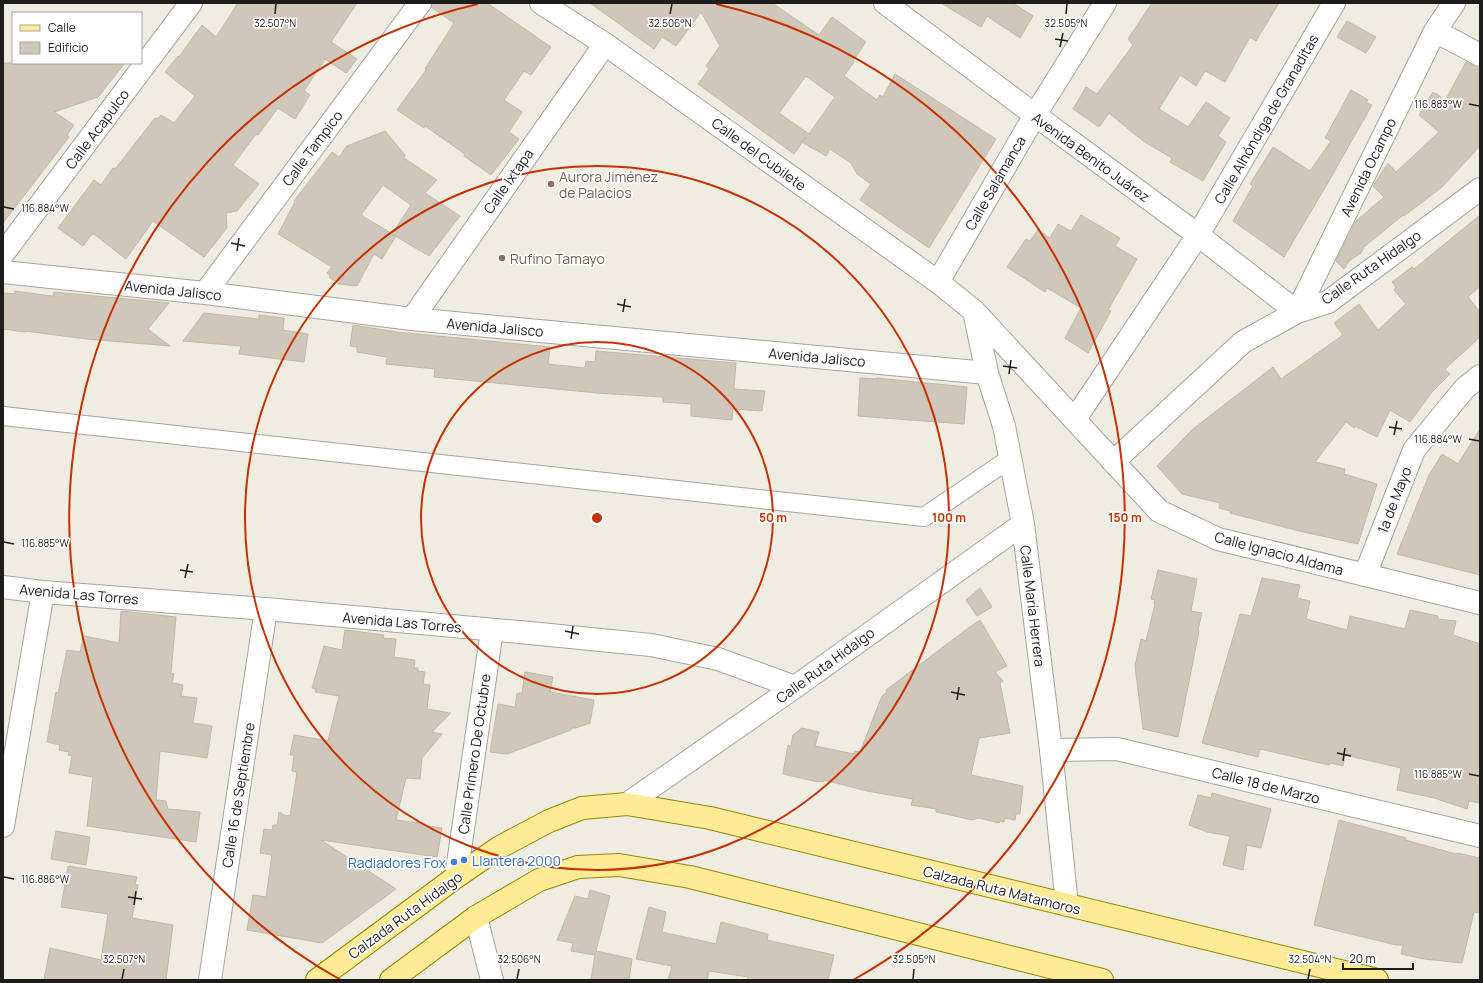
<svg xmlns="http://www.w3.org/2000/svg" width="1483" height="983" font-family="Manrope,sans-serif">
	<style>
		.building { fill: #cfc8ba; stroke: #c2b7a3; fill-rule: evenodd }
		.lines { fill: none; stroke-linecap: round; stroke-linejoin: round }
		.pedestrian-casing { stroke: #a4a4a4; stroke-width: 20 }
		.minor-casing { stroke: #a4a4a4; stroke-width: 24 }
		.tertiary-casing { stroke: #a4a4a4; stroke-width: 24 }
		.primary-casing { stroke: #958700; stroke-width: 24 }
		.pedestrian { stroke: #fff; stroke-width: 18 }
		.minor { stroke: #fff; stroke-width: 22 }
		.tertiary { stroke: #fff; stroke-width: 22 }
		.primary { stroke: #ffea96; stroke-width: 22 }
		.ticks { fill: none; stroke: #1d1d1d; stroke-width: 1.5 }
		.ring { fill: none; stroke: #c92f00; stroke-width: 2 }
		.education-dot { fill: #8d6e63; stroke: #fff; stroke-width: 1.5 }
		.shop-dot { fill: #3f7fe0; stroke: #fff; stroke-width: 1.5 }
		.labels { text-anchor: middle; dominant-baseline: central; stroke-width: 3.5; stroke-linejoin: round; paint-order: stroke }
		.street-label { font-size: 14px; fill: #1d1d1d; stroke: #fff }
		.education-label { font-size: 14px; fill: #785e54; stroke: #fff; text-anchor: start }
		.shop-label { font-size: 14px; fill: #366cbe; stroke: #fff; text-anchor: start }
		.ticks-label { font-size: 10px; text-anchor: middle; fill: #1d1d1d; stroke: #fff; stroke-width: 3.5; stroke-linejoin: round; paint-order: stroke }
		.centre { fill: #c92f00; stroke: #fff; stroke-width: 2 }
		.ring-label { font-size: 12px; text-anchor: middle; font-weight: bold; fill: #c92f00; stroke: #fff; stroke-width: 3.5; stroke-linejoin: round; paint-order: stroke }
	</style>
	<rect width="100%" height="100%" fill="#efede1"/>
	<path class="building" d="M238,3H357L331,42L357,59L346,73L325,59L304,91L310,95L295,119L278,108L258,135L256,134L233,165L259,184L237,211L226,213L227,228L204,257L153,221L126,259L94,234H92L83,246L58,228L94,180L101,185L113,168L115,169L155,118L157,119L161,115L174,123L195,96L165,72L178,56L179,57L202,25L216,37Z
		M432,3H487L551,47L531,75L524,71L504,100L522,112L509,132L519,139L491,175L464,156L465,154L425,126L424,128L397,110L426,70L425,69L454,23L431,7Z
		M590,3H772L819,35L832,17L866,42L853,61L854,62L844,76L877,100L880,95L883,97L895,74L996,139L929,248L860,200L871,184L857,174L851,163L830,149L826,156L802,142L806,137L794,154L698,84L709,69L706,66L720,46L701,12L676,46L662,37L654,49ZM806,76L835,97L809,134L779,113Z
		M941,3H1013L1033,16L1020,38L987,16L981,27Z
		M1152,3H1279L1256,41L1250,37L1225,82L1205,71L1196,86L1180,75L1159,109L1188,127L1206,102L1230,118L1218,136L1226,142L1203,181L1170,162L1172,158L1143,141L1109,113L1099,127L1073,109L1086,87L1097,94L1133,45L1128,39Z
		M1347,21L1376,37L1366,53L1337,37Z
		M1466,62L1480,69V146L1442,187L1404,216L1403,215L1364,247L1361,253L1349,261L1344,269L1336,261L1356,221L1384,197L1373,186L1388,163L1396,172L1439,132L1419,115L1433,92L1435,94L1436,93L1445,101Z
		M3,63H125L98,97L54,112L74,125L67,135L69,137L3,223Z
		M1351,90L1368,100L1366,103L1372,105L1326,186L1284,257L1233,221L1253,186L1250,184L1273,147L1310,171L1331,141L1325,138Z
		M385,131L405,155L404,158L437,180L425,193L460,216L429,256L392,234L411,205L383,185L361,215L396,236L382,259L374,254L357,286L339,284L329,277L330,275L327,273L332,267L278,234L295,202L294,201L332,152L339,157L347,146Z
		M1081,215L1120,238L1115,246L1137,259L1108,310L1111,311L1088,353L1065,338L1081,308L1047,288L1045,292L1007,267L1026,239L1030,241L1038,230L1050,238L1058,224L1071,231Z
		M1480,215V286L1468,297L1480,312V337L1445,369L1450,374L1432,392L1410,422L1390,410L1377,437L1355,426L1354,428L1346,422L1315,462L1345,469L1344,474L1377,484L1358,544L1299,531L1230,513V511L1219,508L1220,503L1182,494L1157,466L1193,429L1273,367L1281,379L1343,335L1334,323L1359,304L1378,330L1406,304L1394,290L1396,287L1392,282L1412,267L1414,269Z
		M15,291L51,296H53L54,292L169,303L148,329L170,346L86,339L25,331V332L3,329V293L14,294Z
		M204,313L259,319V315L284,318L283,330L308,334L304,362L239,354L241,346L183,341Z
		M353,325L397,332L550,347L548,364L585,368L586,361L595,362L596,351L736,363L734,389L765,391L762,411L733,409L732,420L691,416V404L663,402V397L597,393L434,377L435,369L386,364L387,357L357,352V347L350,346Z
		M860,378L877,379V378L967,387L964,424L858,416Z
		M1480,429V575L1397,554L1429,475L1442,454L1458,464Z
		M1158,570L1197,579L1191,611L1202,613L1198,631H1199L1178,737L1143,729L1135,666L1141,639L1146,641L1155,604H1154L1155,600L1151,599Z
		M1262,578L1300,585L1297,598L1310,601L1306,619L1347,630L1350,616L1405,629L1410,610L1438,616V619L1456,621L1453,635L1480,644V803L1469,801L1467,809L1434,798L1397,790L1401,768L1345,755L1343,766L1330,763L1329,765L1260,749L1258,757L1202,743L1240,614L1251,616Z
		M980,588L992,607L977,616L966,600Z
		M121,611L176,617L171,673L174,674L172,683L183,685L181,696L197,698L193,723L212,726L207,758L160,751L156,800L166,801L168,809L200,812L196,842L87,826L93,777L69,773L72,756L68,755L69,752L59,750L60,745L47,742L56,692L58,693L67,650L80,652L84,636L119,643Z
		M980,620L1007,666L995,672L1003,681L1000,683L1010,733L979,738L971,775L1023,786L1020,814H1016L1015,820L1005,818L1004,822L1000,821L999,823L979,818L972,820L936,812V809L911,805L913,799L867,791L824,780L823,782L818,781V782L783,774L788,745L791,746L793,735L802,728L819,732L815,746L854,754L855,751L860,752L882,696L887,692L886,690L967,629Z
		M345,630L384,635L383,638L396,639L394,657L415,660L414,668H418V671L425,672L423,684L430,685L427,709L451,713L432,732L442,734L422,758L420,779L406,778L396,820L421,823V825L442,828L437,857L321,840L396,889L322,943L247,930L253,895L266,897L272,855L260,853L264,829L272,830L273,825H277L279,812L284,815L290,816L297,772L292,771L294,755H290L294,735L328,741L339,696L315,692L316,689L312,688L324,646L342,650Z
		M525,672L553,677L550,692L594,700L590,723L576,728H572L571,730L507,754L490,752L498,704L515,707L517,693H522Z
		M1212,793L1271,809L1261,848L1247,845L1243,870L1223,865L1230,836L1207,832L1189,825L1198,795L1211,798Z
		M1339,820L1406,838L1405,840L1456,854L1457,853L1480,858V913L1474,912L1462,963L1424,959L1401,954L1403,945H1396L1314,925Z
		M56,831L90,837L86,865L51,859Z
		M68,866L137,877L135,884L138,885L132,918L173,925L166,980H44L50,948L101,960L108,914L61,907Z
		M590,890L610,896L596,951L632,959L629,980H591L595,955L571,951L573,943L557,940L575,896L588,899Z
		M649,907L666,912L662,932L716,944L721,922L768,934L767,940L834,955L828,980H747L748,977L709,971L707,980H668L672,966L636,959Z"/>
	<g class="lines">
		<g class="pedestrian-casing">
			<path id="pedestrian" d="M3,416L924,517L1011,458"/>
		</g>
		<g class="minor-casing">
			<path id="minor" d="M885,3L1035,115L1198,235L1297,312
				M1435,31L1480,55
				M3,254L191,3
				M3,272L205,293L412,319L987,373
				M938,282L1035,115L1105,3
				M205,293L420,3
				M1297,312L1435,31L1454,3
				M412,319L605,44
				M1075,419L1198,235L1334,3
				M1113,462L1243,342L1297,312L1328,302L1480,189
				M1365,575L1414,450L1465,388L1480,376
				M3,587L43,592L266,609L530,633L651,645L718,659L795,687
				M1051,750L1117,749L1480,836
				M627,804L795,687L1023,524
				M3,826L43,592
				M456,877L492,630
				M210,980L266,609"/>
		</g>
		<g class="tertiary-casing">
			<path id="tertiary" d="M541,3L605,44L938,282L974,311L1159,511L1218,539L1480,603
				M974,311L987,373L1004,426L1023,524L1051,750L1067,905
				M476,917L492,980"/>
		</g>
		<g class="primary-casing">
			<path id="primary" d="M317,980L456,877L500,847L549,821L582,808L627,804L710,818L1377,980
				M391,980L476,917L539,880L578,867L619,865L690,877L1102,980"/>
		</g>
		<use href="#pedestrian" class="pedestrian"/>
		<use href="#minor" class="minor"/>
		<use href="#tertiary" class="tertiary"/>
		<use href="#primary" class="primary"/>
	</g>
	<path class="ticks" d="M275,14L276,4M670,14L672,4M1066,14L1067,4M1055,39L1068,41M1060,47L1063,33M1469,104L1479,106M4,207L14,209M231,243L245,246M237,251L239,238M617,304L631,307M623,312L625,299M1003,366L1017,368M1009,374L1011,360M1389,427L1402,429M1394,435L1397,421M1469,439L1479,441M4,542L14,544M180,570L193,572M185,578L188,564M565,631L579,634M571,639L573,626M951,692L965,695M957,700L959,687M1337,753L1351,756M1343,761L1345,748M1469,774L1479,776M4,877L14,879M128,897L142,899M134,905L136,891M122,979L124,969M517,979L519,969M913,979L914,969M1308,979L1310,969"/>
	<g class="ring">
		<circle cx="597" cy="518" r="176"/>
		<circle cx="597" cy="518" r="352"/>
		<path d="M341 980A528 528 0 0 1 478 4M716 4A528 528 0 0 1 853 980"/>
	</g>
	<g class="education-dot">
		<circle cx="551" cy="184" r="4"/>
		<circle cx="502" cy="258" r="4"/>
	</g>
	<g class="shop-dot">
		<circle cx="464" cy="860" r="4"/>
		<circle cx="454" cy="862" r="4"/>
	</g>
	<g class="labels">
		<g class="street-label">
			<text transform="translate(1266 119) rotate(-60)">Calle Alhóndiga de Granaditas</text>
			<text transform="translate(97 129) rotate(-53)">Calle Acapulco</text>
			<text transform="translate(312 148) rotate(-53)">Calle Tampico</text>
			<text transform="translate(759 154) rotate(36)">Calle del Cubilete</text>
			<text transform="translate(1091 157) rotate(36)">Avenida Benito Juárez</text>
			<text transform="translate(1368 167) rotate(-64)">Avenida Ocampo</text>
			<text transform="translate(508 181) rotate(-55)">Calle Ixtapa</text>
			<text transform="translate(995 183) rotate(-60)">Calle Salamanca</text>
			<text transform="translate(1371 267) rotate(-35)">Calle Ruta Hidalgo</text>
			<text transform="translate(173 290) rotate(6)">Avenida Jalisco</text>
			<text transform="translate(495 327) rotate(5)">Avenida Jalisco</text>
			<text transform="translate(817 357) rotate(5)">Avenida Jalisco</text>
			<text transform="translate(1394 500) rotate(-69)">1a de Mayo</text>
			<text transform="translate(1279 553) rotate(15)">Calle Ignacio Aldama</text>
			<text transform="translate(79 594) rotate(5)">Avenida Las Torres</text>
			<text transform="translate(1033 606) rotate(83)">Calle María Herrera</text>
			<text transform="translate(402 622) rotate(5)">Avenida Las Torres</text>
			<text transform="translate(825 665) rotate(-36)">Calle Ruta Hidalgo</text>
			<text transform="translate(474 754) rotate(-82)">Calle Primero De Octubre</text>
			<text transform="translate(1266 785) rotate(14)">Calle 18 de Marzo</text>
			<text transform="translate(238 795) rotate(-81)">Calle 16 de Septiembre</text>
			<text transform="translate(1002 890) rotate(14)">Calzada Ruta Matamoros</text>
			<text transform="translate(405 915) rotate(-36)">Calzada Ruta Hidalgo</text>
		</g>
		<g class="education-label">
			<text x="559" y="176">Aurora Jiménez<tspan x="559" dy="16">de Palacios</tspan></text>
			<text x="510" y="258">Rufino Tamayo</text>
		</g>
		<g class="shop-label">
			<text x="472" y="860">Llantera 2000</text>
			<text x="446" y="862" text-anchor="end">Radiadores Fox</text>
		</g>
	</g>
	<g class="ticks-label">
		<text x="275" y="27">32.507°N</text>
		<text x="670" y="27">32.506°N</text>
		<text x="1066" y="27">32.505°N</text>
		<text x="1438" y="108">116.883°W</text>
		<text x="45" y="212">116.884°W</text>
		<text x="1438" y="443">116.884°W</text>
		<text x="45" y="547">116.885°W</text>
		<text x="1438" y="778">116.885°W</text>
		<text x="45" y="883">116.886°W</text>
		<text x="124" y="963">32.507°N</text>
		<text x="519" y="963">32.506°N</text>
		<text x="914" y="963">32.505°N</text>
		<text x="1310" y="963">32.504°N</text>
	</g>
	<circle cx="597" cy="518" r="6" class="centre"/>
	<g class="ring-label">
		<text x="773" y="522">50 m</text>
		<text x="949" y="522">100 m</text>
		<text x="1125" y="522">150 m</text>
	</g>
	<rect width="1483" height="983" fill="none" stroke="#1d1d1d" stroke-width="8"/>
	<rect x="12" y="12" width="130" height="52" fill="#ffffff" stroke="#a5a5a5"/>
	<rect x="20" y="25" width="20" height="6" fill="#ffea96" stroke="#a5a5a5"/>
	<text x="48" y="32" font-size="12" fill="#1d1d1d">Calle</text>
	<rect x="20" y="42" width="20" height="12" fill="#cfc8ba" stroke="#a5a5a5"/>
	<text x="48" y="52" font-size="12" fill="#1d1d1d">Edificio</text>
	<path d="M1343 963v6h70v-6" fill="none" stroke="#1d1d1d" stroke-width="2"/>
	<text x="1349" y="963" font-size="12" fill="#1d1d1d" stroke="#ffffff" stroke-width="3" paint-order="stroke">20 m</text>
</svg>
